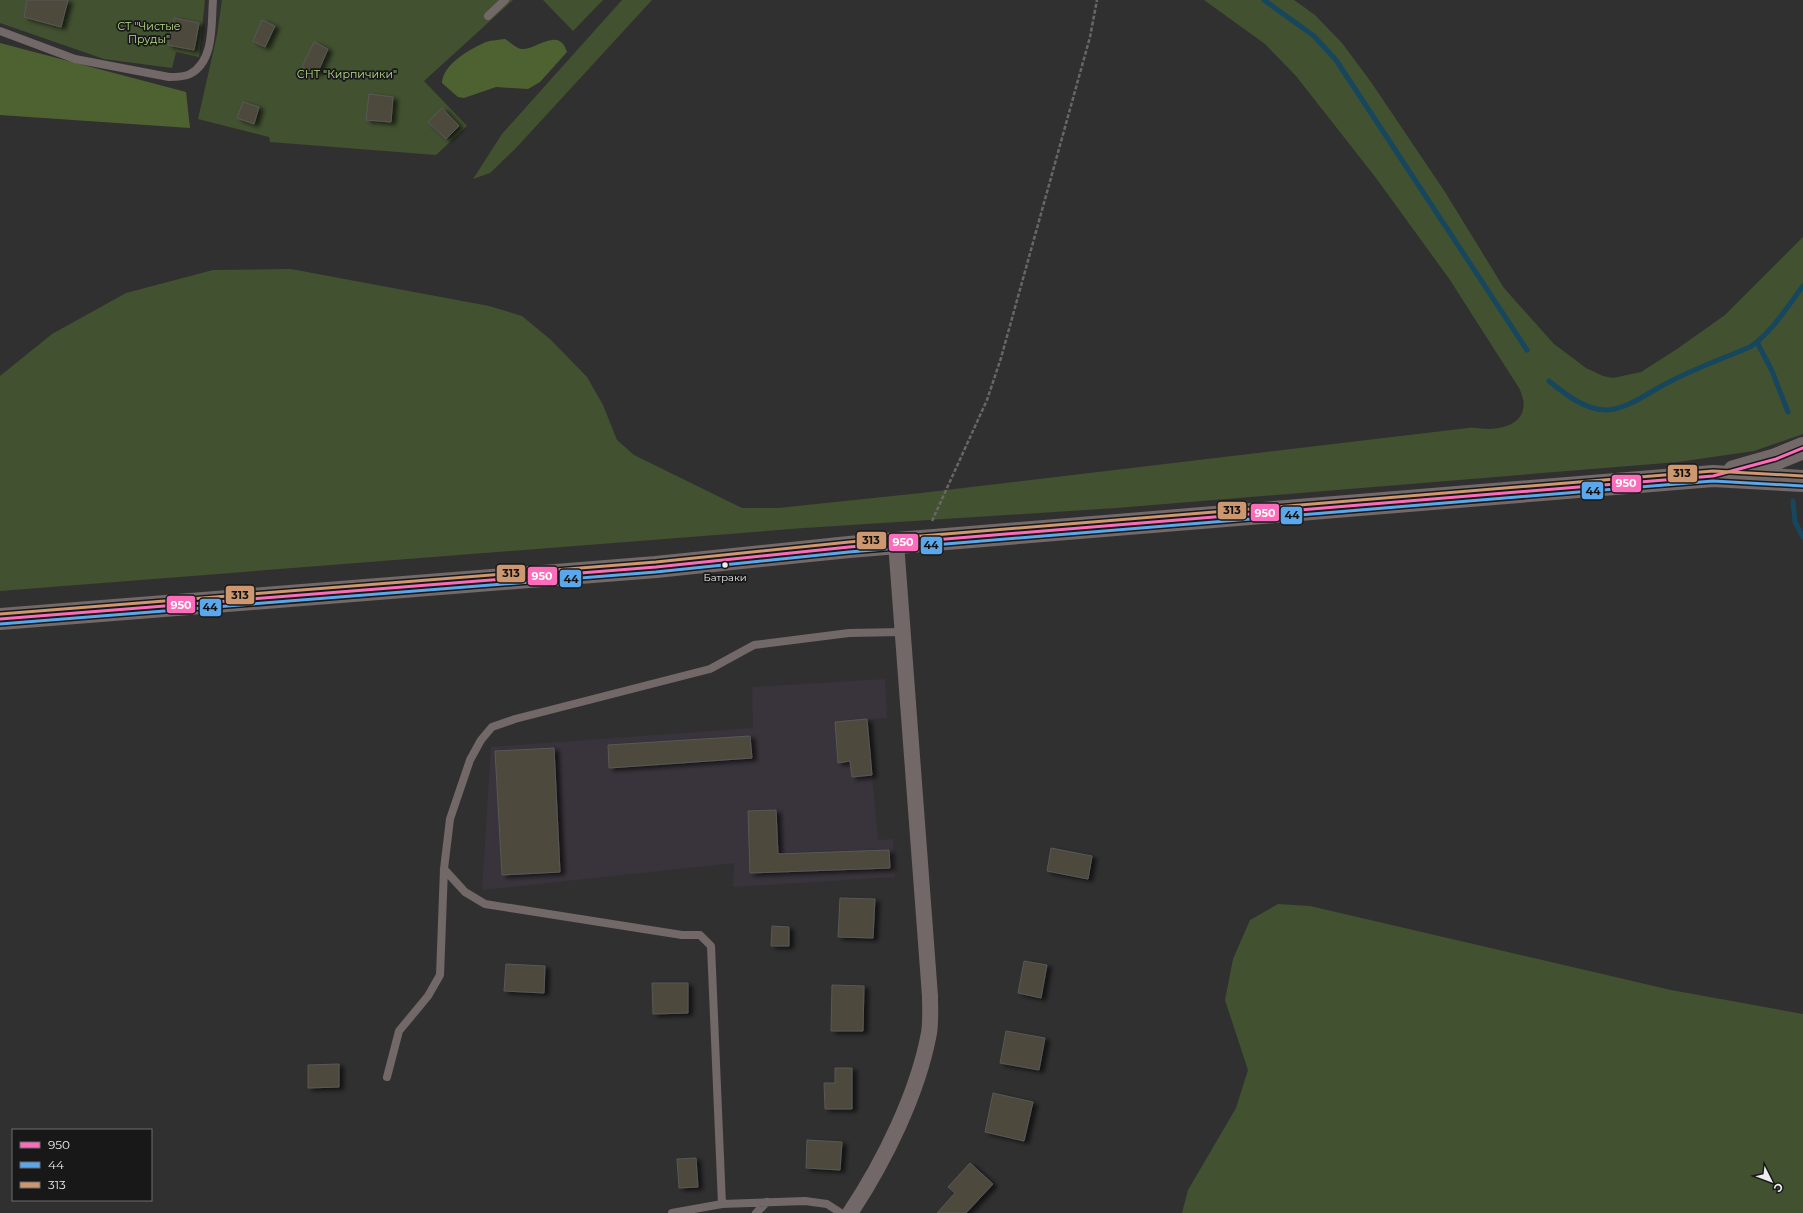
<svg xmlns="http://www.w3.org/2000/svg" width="1803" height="1213" font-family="Montserrat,sans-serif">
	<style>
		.built { fill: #39333b }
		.green { fill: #425130 }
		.forest { fill: #4e6231 }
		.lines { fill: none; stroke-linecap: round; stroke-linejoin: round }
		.stream { stroke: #16475e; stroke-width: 5 }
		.building { fill: #4d483c; stroke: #595858; filter: url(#shadow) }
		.path { stroke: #696665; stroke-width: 2.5; stroke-dasharray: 4 2; stroke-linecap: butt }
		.service { stroke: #716867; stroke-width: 8 }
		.minor { stroke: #716867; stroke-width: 16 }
		.primary { stroke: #726968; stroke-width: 22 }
		.bus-1-casing { stroke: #191819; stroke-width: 6 }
		.bus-2-casing { stroke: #191819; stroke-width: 6 }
		.bus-3-casing { stroke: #191819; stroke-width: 6 }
		.bus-1 { stroke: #fb6dba; stroke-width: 3 }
		.bus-2 { stroke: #5aa8eb; stroke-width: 3 }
		.bus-3 { stroke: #cd976f; stroke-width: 3 }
		.bus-dot { fill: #ecebed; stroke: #191819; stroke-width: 1.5 }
		.labels { text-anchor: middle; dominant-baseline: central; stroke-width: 3.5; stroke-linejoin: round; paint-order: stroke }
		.bus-label { font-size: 10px; fill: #ecebed; stroke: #191819 }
		.park-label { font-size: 11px; fill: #b5db87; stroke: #191819 }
		.line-badge { stroke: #191819; stroke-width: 1.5 }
		.badge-label { font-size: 11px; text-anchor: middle; font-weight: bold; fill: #fff }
		.pale-badge-label { font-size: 11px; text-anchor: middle; font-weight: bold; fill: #111 }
	</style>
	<defs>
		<filter id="shadow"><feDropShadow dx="4.5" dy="2.5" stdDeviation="2" flood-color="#0009"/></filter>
	</defs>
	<rect width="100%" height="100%" fill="#313031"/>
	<path class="built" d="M885,679L887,718L867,720L878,840L893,839L895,877L733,887L734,863L482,890L491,747L753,728L752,687Z"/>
	<path class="green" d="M0,0H205L199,57L176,52L172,68L104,59L0,23Z
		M222,0H513L424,81L467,126L436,155L270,142L269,137L198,119L217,35Z
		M543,0H603L573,31Z
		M622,0H652L516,148L490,173L473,179L502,134Z
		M1204,0H1294L1315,15L1342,43L1371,82L1445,192L1504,288L1554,344L1586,368L1603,376L1613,378L1641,372L1677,349L1725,315L1803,237V434L1754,451L1678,462L1116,508L804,528L0,591V376L52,334L126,293L213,270L291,269L489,306L522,316L551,340L587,377L603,405L617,440L634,455L742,508H778L921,493L1468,428C1475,427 1482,429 1490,429C1516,428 1532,414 1519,388L1450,280L1376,178L1296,76L1265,44Z
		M1278,904L1310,906L1671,990L1803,1014V1213H1182L1188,1190L1236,1108L1248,1070L1225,1000L1233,959L1250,920Z"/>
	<path class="forest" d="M505,39C510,42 516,48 521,49C535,51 559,25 567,52L540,82L528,89L496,87L464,98L458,97L442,83C443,64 470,49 486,42C492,40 499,40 505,39Z
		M0,43L186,92L190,128L0,115Z"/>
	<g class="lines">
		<path class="stream" d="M1264,0L1314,36L1336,60L1527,350
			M1757,342L1772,371L1788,412
			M1549,381C1565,394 1586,411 1608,410C1630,408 1652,390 1671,381C1696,368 1724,358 1750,347C1772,332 1787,307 1803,286
			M1793,501L1795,522L1803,537"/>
	</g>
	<path class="building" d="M27,0H68L61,27L24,17Z
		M174,18L199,23L194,50L168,45Z
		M262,20L275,26L265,47L253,41Z
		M314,42L328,49L317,74L302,67Z
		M369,94L393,97L391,122L366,120Z
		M243,102L259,107L254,124L237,118Z
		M442,108L459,126L446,139L428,122Z
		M867,719L872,775L852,777L850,761L838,763L835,722Z
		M750,736L752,758L609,768L608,745Z
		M554,748L560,872L502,875L495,751Z
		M776,810L778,854L889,850L890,868L750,873L748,811Z
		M1051,848L1092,856L1088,879L1047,871Z
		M840,898L875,899L873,938L838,937Z
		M772,926L789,927V946H771Z
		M1024,961L1047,965L1041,998L1018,993Z
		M506,964L545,966L544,993L504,991Z
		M652,983H688V1013L653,1014Z
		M832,985L864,986L863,1031H831Z
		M1006,1031L1045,1038L1039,1070L1000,1063Z
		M339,1064V1087L308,1088V1065Z
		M835,1068H852V1109H825L824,1083H835Z
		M993,1093L1033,1102L1024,1141L985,1132Z
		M807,1140L842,1142L840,1170L806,1168Z
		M696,1158L698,1187L679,1188L677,1159Z
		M970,1163L993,1184L966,1213H937L955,1193L948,1187Z"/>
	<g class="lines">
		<path class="path" d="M932,521L987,400L1001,358L1090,37L1097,0"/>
		<path class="service" d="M488,16L505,0
			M0,31L75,59L169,77C176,77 184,77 190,74C215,61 211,23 213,0
			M444,869L465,892L485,904L682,935H700L711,946L722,1204
			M387,1077L399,1031L428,996L440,975L444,869L450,819L470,760L481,740L492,727L515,719L710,669L754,645L849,633L903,632
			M672,1213L722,1204L805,1201L827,1204L841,1213
			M756,1213L767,1202"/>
		<path class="minor" d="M850,1213C884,1162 918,1093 929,1033C931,1021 930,1008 930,996L896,543"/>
		<path class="primary" d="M1734,471L1776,459L1803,448
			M0,619L656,567L849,547L1713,476L1803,481"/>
		<g class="bus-1-casing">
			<path id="bus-1" d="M0,619L656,567L849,547L1713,476L1776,459L1803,448"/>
		</g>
		<g class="bus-2-casing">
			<path id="bus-2" d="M0,624L656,572L849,552L1713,481L1803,486"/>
		</g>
		<g class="bus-3-casing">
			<path id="bus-3" d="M0,614L656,562L849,542L1713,471L1803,476"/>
		</g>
		<use href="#bus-1" class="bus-1"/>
		<use href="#bus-2" class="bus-2"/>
		<use href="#bus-3" class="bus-3"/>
	</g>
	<circle class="bus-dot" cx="725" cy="565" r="3.5"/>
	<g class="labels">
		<g class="bus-label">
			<text x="725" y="577">Батраки</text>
		</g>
		<g class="park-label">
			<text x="149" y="26">СТ "Чистые<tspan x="149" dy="13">Пруды"</tspan></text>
			<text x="347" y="74">СНТ "Кирпичики"</text>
		</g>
	</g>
	<g class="line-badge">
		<rect x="1667" y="464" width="31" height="19" rx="4" fill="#cd976f"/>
		<rect x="1611" y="474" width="31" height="19" rx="4" fill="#fb6dba"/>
		<rect x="1581" y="481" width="23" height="19" rx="4" fill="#5aa8eb"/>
		<rect x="1217" y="501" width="30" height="19" rx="4" fill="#cd976f"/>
		<rect x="1250" y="503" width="30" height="19" rx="4" fill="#fb6dba"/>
		<rect x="1280" y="506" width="23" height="19" rx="4" fill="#5aa8eb"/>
		<rect x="856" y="531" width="31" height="19" rx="4" fill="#cd976f"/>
		<rect x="888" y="533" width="31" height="19" rx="4" fill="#fb6dba"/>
		<rect x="920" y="536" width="23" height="19" rx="4" fill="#5aa8eb"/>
		<rect x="496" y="564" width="30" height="19" rx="4" fill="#cd976f"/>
		<rect x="527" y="566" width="31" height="20" rx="4" fill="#fb6dba"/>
		<rect x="559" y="569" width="23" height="19" rx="4" fill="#5aa8eb"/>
		<rect x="225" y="585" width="30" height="20" rx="4" fill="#cd976f"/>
		<rect x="166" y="595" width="30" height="19" rx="4" fill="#fb6dba"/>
		<rect x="199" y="598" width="23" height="19" rx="4" fill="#5aa8eb"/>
	</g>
	<g class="badge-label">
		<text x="1626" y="487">950</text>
		<text x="1265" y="517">950</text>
		<text x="903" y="546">950</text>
		<text x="542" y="580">950</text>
		<text x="181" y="609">950</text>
	</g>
	<g class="pale-badge-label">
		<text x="1682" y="477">313</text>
		<text x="1593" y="495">44</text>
		<text x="1232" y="514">313</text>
		<text x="1292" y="519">44</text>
		<text x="871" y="544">313</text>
		<text x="931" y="549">44</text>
		<text x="511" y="577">313</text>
		<text x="571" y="583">44</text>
		<text x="240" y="599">313</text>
		<text x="210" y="611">44</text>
	</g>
	<rect x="12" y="1129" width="140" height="72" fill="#191819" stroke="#6d6c6e"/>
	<rect x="20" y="1142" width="20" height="6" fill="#fb6dba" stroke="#6d6c6e"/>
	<text x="48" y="1149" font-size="12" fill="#ecebed">950</text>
	<rect x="20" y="1162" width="20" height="6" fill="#5aa8eb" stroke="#6d6c6e"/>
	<text x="48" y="1169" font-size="12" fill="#ecebed">44</text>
	<rect x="20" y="1182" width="20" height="6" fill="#cd976f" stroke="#6d6c6e"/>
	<text x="48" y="1189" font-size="12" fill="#ecebed">313</text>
	<g transform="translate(1771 1181) rotate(132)" stroke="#191819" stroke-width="3" paint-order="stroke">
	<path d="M0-3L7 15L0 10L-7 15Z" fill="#ecebed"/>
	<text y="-6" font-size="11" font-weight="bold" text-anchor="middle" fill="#ecebed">С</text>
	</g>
</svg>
